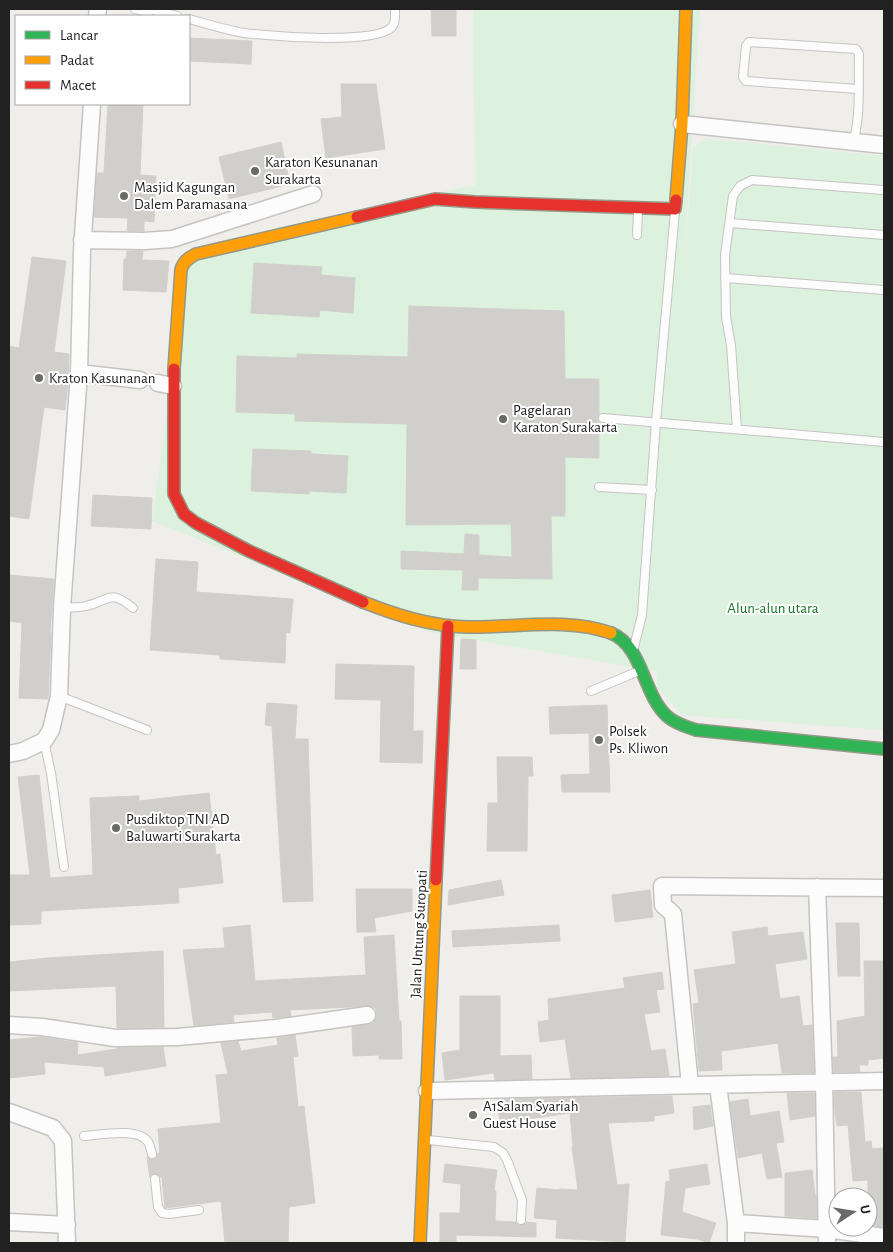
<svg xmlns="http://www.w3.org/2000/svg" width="893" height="1252" font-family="'Alegreya Sans',sans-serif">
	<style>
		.park { fill: #dcf1de }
		.building { fill: #d0cfcc; stroke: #d2d0cc }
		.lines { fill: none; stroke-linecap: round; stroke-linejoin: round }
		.lane-casing { stroke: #c5c4c2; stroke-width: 10 }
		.street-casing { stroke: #c5c4c2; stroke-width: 19 }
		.fast-casing { stroke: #949884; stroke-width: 14 }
		.slow-casing { stroke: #949884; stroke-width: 14 }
		.jam-casing { stroke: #949884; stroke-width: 14 }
		.lane { stroke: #fdfcfc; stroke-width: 8 }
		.street { stroke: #fdfcfc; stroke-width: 16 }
		.fast { stroke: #30b455; stroke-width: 11 }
		.slow { stroke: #ff9f0a; stroke-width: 11 }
		.jam { stroke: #e5322d; stroke-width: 11 }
		.poi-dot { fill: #696967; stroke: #fff; stroke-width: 2 }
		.labels { text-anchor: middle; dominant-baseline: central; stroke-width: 4; stroke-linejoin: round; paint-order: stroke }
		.poi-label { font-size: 15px; fill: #212121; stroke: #fff; text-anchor: start }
		.park-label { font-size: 15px; fill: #19762b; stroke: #fff }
		.street-label { font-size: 15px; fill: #212121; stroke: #fff }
	</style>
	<rect width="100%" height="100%" fill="#efeeea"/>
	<path class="park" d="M473,9H700L682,292L693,148L706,139L884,156V730L682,715L657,687V671L432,633L152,521L189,258L272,229L475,185Z"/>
	<path class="building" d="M431,9H456V36H432Z
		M189,38L252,41L251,64L189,61Z
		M341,84H376L385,149L326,158L321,119L342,117Z
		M108,104H143L140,175L156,176L154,222L144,221V231H127L128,218L94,217L97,173H104Z
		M281,142L290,184L229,199L219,157Z
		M127,251H143L142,260L169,261L166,292L123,290L124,259H126Z
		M32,257L66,261L54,352L69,354L68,381L65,410L44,407L29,519L9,516V346L19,348Z
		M254,263L322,267L321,275L355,278L353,313L320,310L319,317L251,313Z
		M409,306L564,311L565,379H599V414L597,418L599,422V458L565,457V516H551L552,579L478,578V590H462L463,570L401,569V551L464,554L465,534L479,535V555L512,557L511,524L406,525L407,424L295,421V414L236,412L237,356L297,358V354L408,357Z
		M253,449L311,451V454L348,456L346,493L309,491V494L251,491Z
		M93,495L152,498L151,529L91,526Z
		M156,559L198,562L196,592L293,599L290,633L286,632L285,663L220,659V655L150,650Z
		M9,575L54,579L50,633H51L48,699L19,698L22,623L9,621Z
		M461,639L476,640V669H460Z
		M336,664L414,666L413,731H423L422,763L380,762L381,700L335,699Z
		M267,703L297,705L295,739H308L313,901L283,902L272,726L265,725Z
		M607,705L610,792H562L561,775L590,774L589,733L550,734L549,707Z
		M497,757H532L533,776H528L527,851H487L488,803H498Z
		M39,775L50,878L93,875L90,798L139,796V801L209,793L216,855L220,854L223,883L178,888L179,903L41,911V924L9,925V875H30L18,777Z
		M501,880L504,895L448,905L449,890Z
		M356,889H412V911L374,918L376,932H357Z
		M650,890L653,917L615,922L612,895Z
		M836,923H859L860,976H838Z
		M250,925L255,981L366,975L364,937L394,935L399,1021H401L402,1059H379V1055L353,1056L352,1027L374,1023L376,1018L377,1013L375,1008L370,1006L290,1010L291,1016L273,1018L272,1012L233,1015L234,1022L194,1026L183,950L225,948L223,928Z
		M559,925L560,941L453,947L452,931Z
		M767,927L768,936L803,932L807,959L775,964L780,999L799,996L803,1026L812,1025L814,1073H782L778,1043L721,1051L722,1070L699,1071L693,1004L699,1003L694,970L736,964L732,932Z
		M163,951L164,1027L117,1028L116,986L9,991V962L47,958Z
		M864,961H884V1058L868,1060V1065H859L860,1072H834L833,1057H838L837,1021L865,1016Z
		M662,972L664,989L656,990L660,1012L644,1014L651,1051L665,1049L669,1076L571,1078L565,1039L540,1042L538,1022L549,1020L548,999L625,988L623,978Z
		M460,996H500V1056L531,1055L532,1079L495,1080L494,1073L445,1080L442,1053L460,1050Z
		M295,1035L298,1056L293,1057L298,1107L304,1106L315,1203L289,1207L288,1243H225L221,1201L165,1208L162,1178L155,1173L150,1178L147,1157L154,1159L158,1153H160L158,1129L221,1123L216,1075L228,1074L221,1043L238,1041L241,1051L278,1045L277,1038Z
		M41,1037L78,1043L77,1055L117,1049V1048L163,1047L166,1066L105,1076L104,1067L44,1062L45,1074L9,1078V1040Z
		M834,1092H861L865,1142L871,1141L872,1149L884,1148V1227L868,1225V1180L853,1181L848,1125L837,1126L835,1113Z
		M787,1093H814L815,1116L790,1120Z
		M672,1096L674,1113L654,1116V1121L608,1123L617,1185L629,1184L625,1242L556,1238L557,1220L534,1218L537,1188L559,1190V1189L578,1190L572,1147H573L570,1113L500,1123L497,1099Z
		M748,1099L750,1116L779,1111L784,1142L776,1143L782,1177L767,1179L762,1153L738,1158L730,1102Z
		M710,1105L713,1126L694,1130L693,1107Z
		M445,1164L497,1170L494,1191H496L495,1221L516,1222L520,1226L526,1222L536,1223V1237L456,1235V1243H440V1213H460L461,1184L443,1182Z
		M707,1164L710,1184L685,1188L682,1212L716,1223L709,1243L697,1239L661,1235L666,1182L670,1181L669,1170Z
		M812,1170L815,1195H816L817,1218L785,1216V1173Z"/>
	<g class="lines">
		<g class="lane-casing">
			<path id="lane" d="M135,9L148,12L153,9
				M153,10L177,16
				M189,19C207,24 226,30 244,33C270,36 375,45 392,27C396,23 395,14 395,9
				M856,142L854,139C861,112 858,82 859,54L856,49L749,42L746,46L743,77L746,81L858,89
				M730,223L884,235
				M637,235L638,210
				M725,278L884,290
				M603,418L884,442
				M737,429L731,345L726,317L725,255L733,196L740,186L752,180L884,190
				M599,487L652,490
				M62,608C70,607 79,608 86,606C110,601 109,588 133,608
				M634,647L642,615L656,422L675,211
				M591,691L639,671
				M59,696L147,730
				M44,741L51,773L64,867
				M84,1136C99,1135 139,1127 148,1142C150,1145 151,1150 152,1154
				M428,1140L494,1147L503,1153L507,1160L522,1200L521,1220
				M155,1179L158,1207L162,1213L169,1214L199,1210"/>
		</g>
		<g class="street-casing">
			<path id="street" d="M97,16L98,9
				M682,124L884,145
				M82,240L144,241L172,239L313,194
				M79,373L140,380
				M158,383L173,386
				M9,754L23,751L44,741L51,730L59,696L62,608L79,373L82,251L92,104
				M817,887L824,1081L827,1243
				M9,1025L42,1027L115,1038L178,1037L276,1028L367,1015
				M690,1085L673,914L663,905L662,886L884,888
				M718,1085L736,1223
				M427,1091L884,1081
				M9,1112L53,1128L63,1141L67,1243
				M9,1222L67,1225
				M736,1243V1223L827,1229L884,1237"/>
		</g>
		<g class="fast-casing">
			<path id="fast" d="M611,633C644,647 642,694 668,717C676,724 687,727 696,730L884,749"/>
		</g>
		<g class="slow-casing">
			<path id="slow" d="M676,200L682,124L686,9
				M174,369L181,270C183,262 188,258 196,254L357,217
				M363,602C396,615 430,626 467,627C515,628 565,617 611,633
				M420,1243L436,880"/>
		</g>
		<g class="jam-casing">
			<path id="jam" d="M357,217L435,199L475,202L675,209L676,200
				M174,369V494L184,514L196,523L249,551L363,602
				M436,880L448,626"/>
		</g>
		<use href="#lane" class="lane"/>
		<use href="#street" class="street"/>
		<use href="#fast" class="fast"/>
		<use href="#slow" class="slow"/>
		<use href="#jam" class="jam"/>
	</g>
	<g class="poi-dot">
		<circle cx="255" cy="171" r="5"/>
		<circle cx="124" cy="196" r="5"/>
		<circle cx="39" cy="378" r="5"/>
		<circle cx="503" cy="419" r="5"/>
		<circle cx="599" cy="740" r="5"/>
		<circle cx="116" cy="828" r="5"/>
		<circle cx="473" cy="1115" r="5"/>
	</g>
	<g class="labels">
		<g class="poi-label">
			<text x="265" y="162">Karaton Kesunanan<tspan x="265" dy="17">Surakarta</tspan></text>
			<text x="134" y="187">Masjid Kagungan<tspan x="134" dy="17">Dalem Paramasana</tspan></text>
			<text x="49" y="378">Kraton Kasunanan</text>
			<text x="513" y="410">Pagelaran<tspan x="513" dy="17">Karaton Surakarta</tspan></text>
			<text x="609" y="731">Polsek<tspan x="609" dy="17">Ps. Kliwon</tspan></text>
			<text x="126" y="819">Pusdiktop TNI AD<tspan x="126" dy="17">Baluwarti Surakarta</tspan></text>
			<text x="483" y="1106">A1Salam Syariah<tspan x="483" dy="17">Guest House</tspan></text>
		</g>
		<g class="park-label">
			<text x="773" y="608">Alun-alun utara</text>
		</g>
		<g class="street-label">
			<text transform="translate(419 934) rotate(-87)">Jalan Untung Suropati</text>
		</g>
	</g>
	<rect width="893" height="1252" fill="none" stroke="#212121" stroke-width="20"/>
	<rect x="15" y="15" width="175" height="90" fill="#ffffff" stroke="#a6a6a6"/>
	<rect x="25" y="31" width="25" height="8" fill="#30b455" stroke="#a6a6a6"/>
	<text x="60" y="40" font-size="15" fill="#212121">Lancar</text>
	<rect x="25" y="56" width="25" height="8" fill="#ff9f0a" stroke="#a6a6a6"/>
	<text x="60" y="65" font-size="15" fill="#212121">Padat</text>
	<rect x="25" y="81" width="25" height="8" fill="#e5322d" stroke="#a6a6a6"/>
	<text x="60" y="90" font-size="15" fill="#212121">Macet</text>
	<g transform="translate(853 1212) rotate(78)"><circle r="24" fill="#ffffff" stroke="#a6a6a6"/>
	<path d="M0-4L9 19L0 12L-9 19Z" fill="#696967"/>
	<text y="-8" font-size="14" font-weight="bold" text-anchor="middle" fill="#212121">U</text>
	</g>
</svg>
